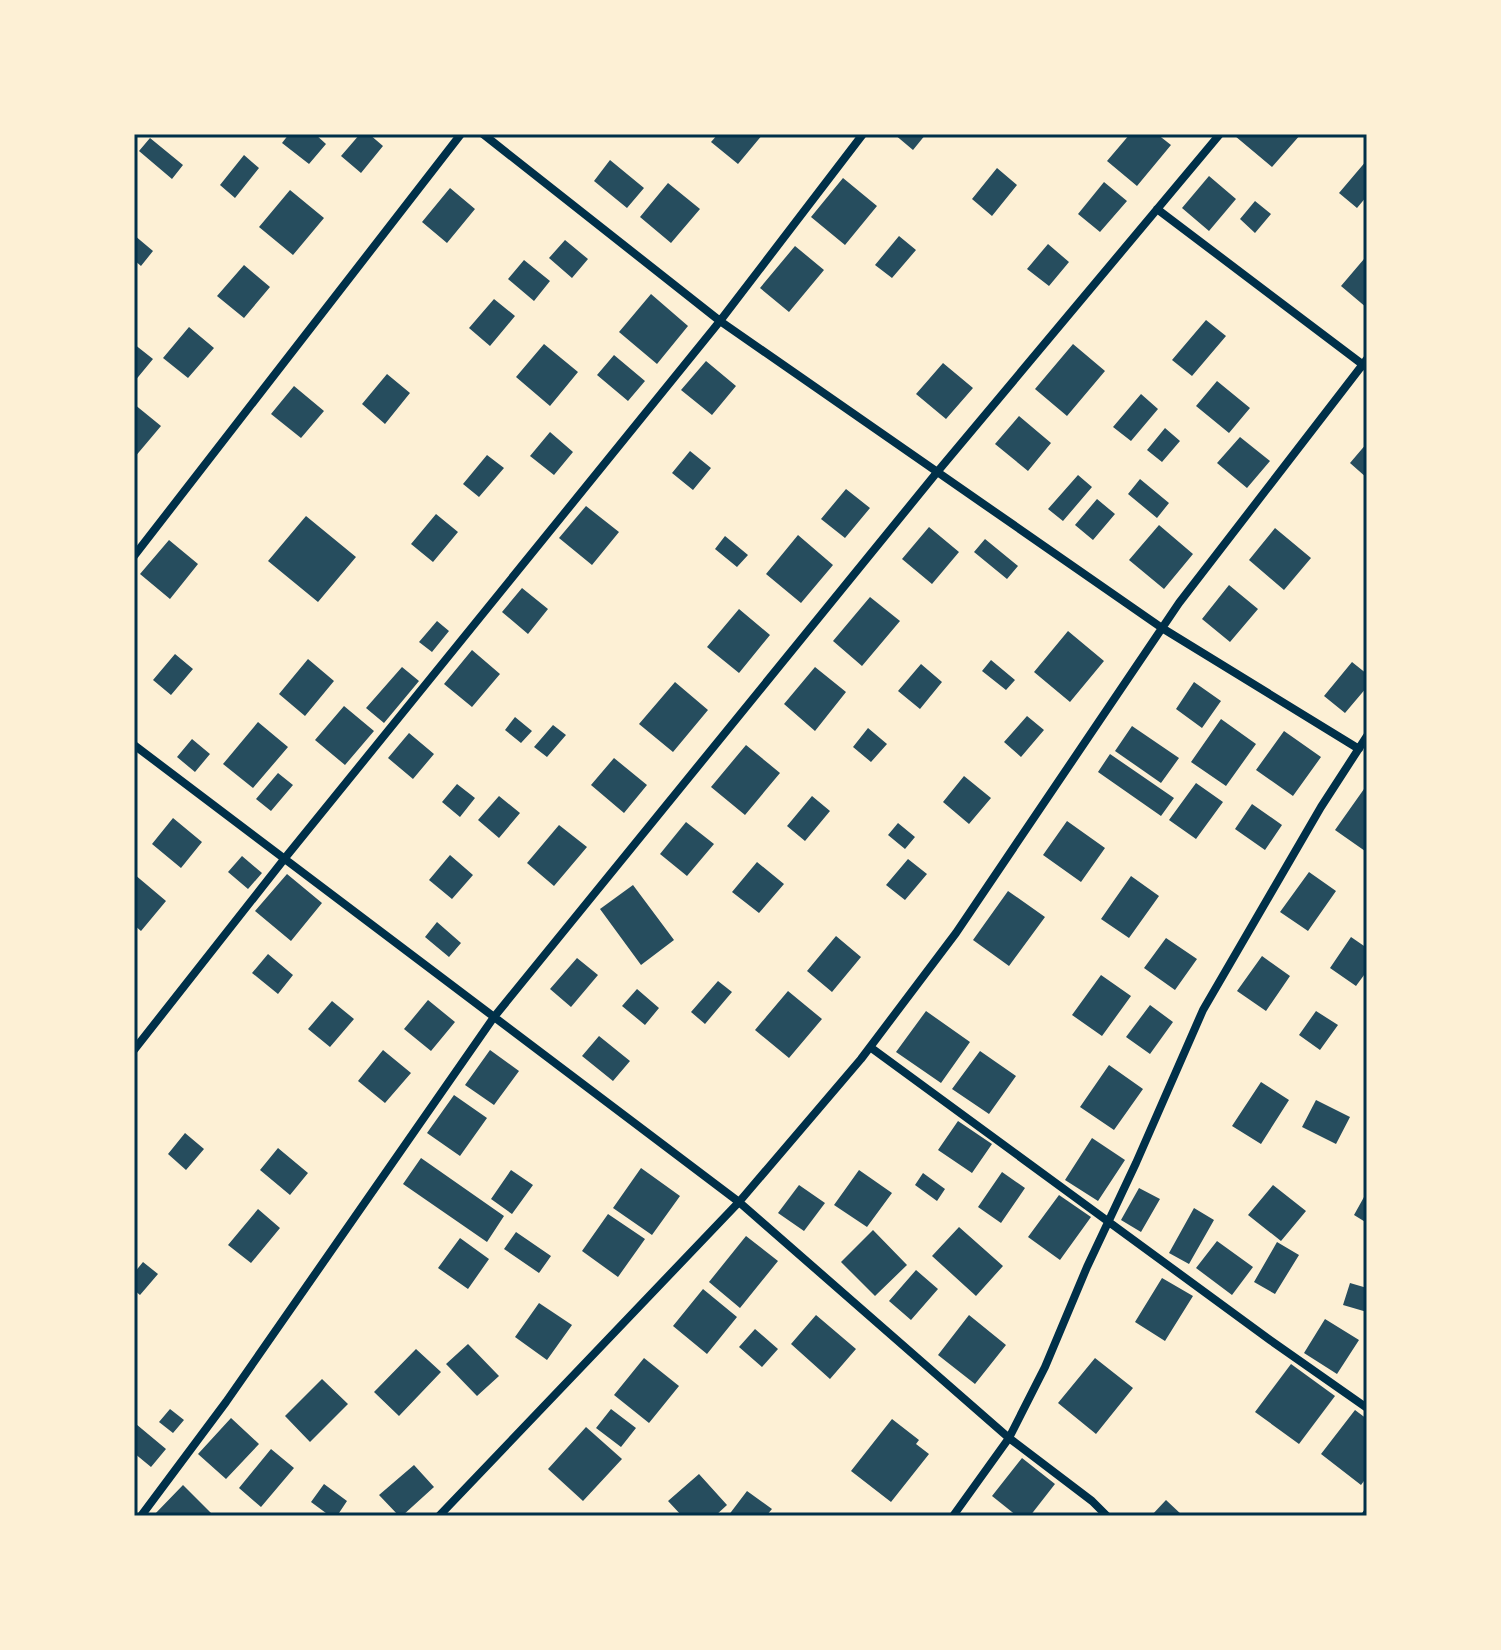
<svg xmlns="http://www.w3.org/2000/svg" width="1501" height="1650" font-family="'Nunito Sans',sans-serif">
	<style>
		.building { fill: #264d5e }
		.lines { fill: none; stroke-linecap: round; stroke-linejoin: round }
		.minor { stroke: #003049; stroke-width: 8 }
		.neatline { fill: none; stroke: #003049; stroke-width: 3 }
	</style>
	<rect width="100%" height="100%" fill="#fdf0d5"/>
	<path class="building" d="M289,134H315L326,144L309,164L282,143Z
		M360,134H369L383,146L361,173L341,156Z
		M718,134H763L738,164L711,142Z
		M894,134H926L913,150Z
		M1130,134H1157L1171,145L1137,186L1107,161Z
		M1237,134H1301L1272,167L1235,136Z
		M150,138L183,165L172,179L139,151Z
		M244,155L259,168L235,198L220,185Z
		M610,160L644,188L627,208L594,181Z
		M1367,160V196L1357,208L1339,193Z
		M997,168L1017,185L992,216L972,199Z
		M1209,176L1236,199L1209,231L1182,208Z
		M843,178L877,206L845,245L811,217Z
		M1104,182L1127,201L1100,232L1078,214Z
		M668,183L700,209L671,243L640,217Z
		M450,188L475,209L447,243L422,222Z
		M290,190L324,218L293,255L259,227Z
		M1255,201L1271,214L1255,233L1240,219Z
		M134,235L153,251L141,266L134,260Z
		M899,236L916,250L892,278L875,265Z
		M565,240L588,259L572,278L549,258Z
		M1048,244L1069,262L1049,286L1027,269Z
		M795,246L824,270L789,312L760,288Z
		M1364,259L1367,261V308L1341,286Z
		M524,260L550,281L534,301L508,279Z
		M244,265L270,287L244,318L217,296Z
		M651,294L688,326L657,364L619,332Z
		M494,299L515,316L490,346L469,328Z
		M1206,320L1226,336L1192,376L1172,360Z
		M189,327L214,348L188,378L163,358Z
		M134,344L153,359L134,382Z
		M544,344L578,372L550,406L516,377Z
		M1073,344L1105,371L1067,416L1035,389Z
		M614,355L645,381L628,401L597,375Z
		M706,361L736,386L712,415L681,390Z
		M943,363L973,388L946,419L916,394Z
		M387,374L410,393L385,424L362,404Z
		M1217,381L1250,408L1229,433L1196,406Z
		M294,386L324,411L301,438L271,414Z
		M1141,394L1158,409L1131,441L1113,427Z
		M134,404L161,426L134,458Z
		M1019,416L1051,443L1028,471L995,444Z
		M1165,428L1180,441L1162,462L1147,450Z
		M550,432L573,452L554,475L530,456Z
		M1240,437L1270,461L1247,488L1217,463Z
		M1367,443V478L1350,463Z
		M690,451L711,468L693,490L672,473Z
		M487,455L504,468L479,497L463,484Z
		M1078,475L1092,487L1063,521L1048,509Z
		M1140,479L1169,503L1157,518L1128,494Z
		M846,489L870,508L845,538L821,519Z
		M1097,499L1115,514L1093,540L1075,525Z
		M586,506L619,532L592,565L559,538Z
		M436,514L458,532L433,562L411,544Z
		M306,516L356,557L318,602L268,561Z
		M1159,525L1193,554L1164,589L1129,560Z
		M929,527L959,552L932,584L902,559Z
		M1275,528L1311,558L1284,590L1249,560Z
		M798,535L833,565L801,603L766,574Z
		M725,536L748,555L737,567L715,549Z
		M985,539L1018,566L1007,579L974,552Z
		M169,540L198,564L170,599L140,574Z
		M1229,585L1258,609L1230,642L1202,619Z
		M522,588L548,609L528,634L502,612Z
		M870,597L900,621L862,666L833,641Z
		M739,609L770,635L739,673L707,647Z
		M437,621L449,631L432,652L419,642Z
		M1068,631L1104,661L1070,702L1034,672Z
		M472,650L500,674L472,707L444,684Z
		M175,654L193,669L171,695L153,680Z
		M308,659L334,681L305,716L279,694Z
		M991,660L1015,680L1006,690L982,671Z
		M1352,662L1367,674V687L1345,713L1324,696Z
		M921,664L942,682L920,709L898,691Z
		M402,667L419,681L384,723L366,708Z
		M815,667L846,692L815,731L784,704Z
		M675,682L708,710L673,752L639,724Z
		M1194,682L1221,701L1202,728L1176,709Z
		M344,706L374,731L345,765L315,740Z
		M1027,716L1044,730L1021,757L1004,742Z
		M515,717L532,731L521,743L505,730Z
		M1221,719L1256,744L1226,786L1191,762Z
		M258,722L288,747L253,788L223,764Z
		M553,725L566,735L547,757L534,747Z
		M1132,726L1179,758L1161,783L1115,751Z
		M868,728L887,744L871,762L853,747Z
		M1284,731L1321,757L1293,796L1256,770Z
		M409,733L434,754L413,779L388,758Z
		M192,739L210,754L195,772L177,757Z
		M746,745L780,773L745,815L711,787Z
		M1110,754L1174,798L1161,816L1098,772Z
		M614,758L647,785L624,813L591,785Z
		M278,773L293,785L271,811L256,799Z
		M964,776L991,798L969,824L943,802Z
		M1196,783L1223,802L1196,839L1169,820Z
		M457,784L475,798L460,817L442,802Z
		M1364,789L1367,791V847L1365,851L1335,830Z
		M499,796L520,813L499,838L478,820Z
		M812,796L830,811L805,841L787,826Z
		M1252,804L1282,825L1265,850L1235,829Z
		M173,818L202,842L181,868L152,844Z
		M1067,821L1105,848L1081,882L1043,855Z
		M686,822L714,844L687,876L660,854Z
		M898,823L915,837L905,849L888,835Z
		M559,825L587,847L554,886L527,863Z
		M450,855L473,875L452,899L429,880Z
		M242,856L262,873L248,889L228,872Z
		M908,859L927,874L905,900L886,885Z
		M757,862L784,884L759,913L732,892Z
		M1309,872L1336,891L1308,931L1280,912Z
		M134,874L166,901L141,931L134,925Z
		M287,874L322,903L291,941L255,911Z
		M1131,876L1159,896L1129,938L1101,919Z
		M633,885L674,940L641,965L600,909Z
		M1008,891L1045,917L1009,966L973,940Z
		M437,922L461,943L449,957L425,937Z
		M836,936L861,957L832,992L807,971Z
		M1351,937L1367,948V971L1356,986L1330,968Z
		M1166,938L1197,959L1175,990L1144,968Z
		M268,954L293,975L278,994L252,973Z
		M1262,956L1290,976L1266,1011L1237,991Z
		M577,958L598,975L571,1007L550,989Z
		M1101,975L1131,996L1102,1036L1072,1015Z
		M718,981L732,992L705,1024L691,1012Z
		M637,989L659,1008L645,1025L622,1006Z
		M788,991L822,1019L789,1058L755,1030Z
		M428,1000L455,1022L431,1051L404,1029Z
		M332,1001L354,1019L330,1047L308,1029Z
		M1150,1005L1173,1022L1150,1054L1126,1037Z
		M926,1011L970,1042L941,1083L896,1052Z
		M1316,1011L1338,1025L1320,1050L1299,1035Z
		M599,1036L630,1061L613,1081L582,1056Z
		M383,1050L411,1073L385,1103L358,1081Z
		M490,1050L519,1071L494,1105L465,1085Z
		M980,1051L1016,1076L989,1114L952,1089Z
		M1109,1065L1143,1089L1114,1130L1080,1107Z
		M1261,1082L1289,1100L1261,1144L1232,1126Z
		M454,1095L487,1118L460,1156L427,1133Z
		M1316,1100L1350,1117L1336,1144L1302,1127Z
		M958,1121L992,1144L972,1173L938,1150Z
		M185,1133L204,1149L186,1170L168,1154Z
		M1092,1138L1125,1160L1098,1201L1065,1180Z
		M278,1148L308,1173L290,1195L260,1170Z
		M421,1158L504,1216L487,1242L403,1184Z
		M641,1168L680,1196L652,1235L613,1208Z
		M511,1170L533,1185L512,1214L491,1199Z
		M859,1170L892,1193L867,1227L834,1205Z
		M1002,1172L1025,1188L1001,1223L978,1207Z
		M923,1173L945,1189L937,1201L915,1185Z
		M799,1185L825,1203L804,1231L778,1213Z
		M1273,1185L1306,1211L1281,1241L1248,1215Z
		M1139,1188L1160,1199L1141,1232L1121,1220Z
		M1059,1195L1091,1217L1060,1260L1028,1237Z
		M1364,1197L1367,1199V1223L1354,1215Z
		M1194,1208L1214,1220L1189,1264L1169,1253Z
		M258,1209L280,1228L251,1263L228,1245Z
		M608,1214L645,1239L618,1277L582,1251Z
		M959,1227L1003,1266L976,1296L932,1256Z
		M873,1230L907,1265L875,1296L841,1262Z
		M516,1232L551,1256L539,1273L504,1249Z
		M746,1236L778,1261L740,1308L709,1282Z
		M460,1238L489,1259L468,1289L438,1268Z
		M1217,1241L1253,1267L1232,1295L1196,1268Z
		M1277,1242L1299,1255L1275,1294L1254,1282Z
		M143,1262L158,1274L140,1295L134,1290V1273Z
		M916,1270L938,1289L911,1320L889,1301Z
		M1162,1278L1193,1296L1165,1341L1135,1322Z
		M1350,1283L1367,1288V1312L1343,1305Z
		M703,1289L737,1317L707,1354L673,1326Z
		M539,1303L572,1325L547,1360L515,1337Z
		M816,1315L856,1349L830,1379L791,1344Z
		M969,1315L1006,1345L975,1384L938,1355Z
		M1325,1319L1359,1340L1337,1374L1304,1353Z
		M755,1329L778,1349L762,1367L739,1347Z
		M468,1344L499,1376L477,1396L446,1364Z
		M416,1349L441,1372L399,1416L374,1392Z
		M644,1358L679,1386L649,1423L614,1395Z
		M1095,1358L1133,1388L1096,1434L1058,1403Z
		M1291,1364L1335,1396L1299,1444L1255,1412Z
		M322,1379L348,1404L310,1442L285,1416Z
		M170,1409L184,1420L173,1433L159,1422Z
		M611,1409L636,1428L621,1447L596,1428Z
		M1355,1410L1367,1419V1477L1361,1485L1321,1454Z
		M231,1418L259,1444L226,1479L198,1454Z
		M892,1419L919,1440L916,1444L929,1454L891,1502L851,1471Z
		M136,1424L166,1449L151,1467L134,1453Z
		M586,1427L622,1459L583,1501L548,1469Z
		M271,1449L294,1468L261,1507L239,1488Z
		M1022,1458L1055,1484L1030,1516H1017L992,1496Z
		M414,1465L434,1487L402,1516H399L379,1495Z
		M699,1474L727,1505L715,1516H682L668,1501Z
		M324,1484L347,1501L337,1516H330L311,1502Z
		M183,1485L212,1514L153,1516Z
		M747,1491L772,1509L766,1516H728Z
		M1166,1500L1183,1516H1151Z"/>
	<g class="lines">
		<path class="minor" d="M483,134L720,321L1162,628L1359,749
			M1157,209L1366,367
			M134,556L461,134
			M134,745L739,1202L1009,1438L953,1516
			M870,1047L1270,1340L1367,1408
			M134,1050L285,858L720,321L863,134
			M141,1516L226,1402L494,1017L938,471L1220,134
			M439,1516L739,1202L861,1059L956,933L1179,603L1367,359
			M1107,1516L1092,1501L1009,1438L1045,1367L1087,1267L1136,1163L1203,1010L1321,807L1367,736
			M1365,1516L1367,1513"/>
	</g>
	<rect width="1501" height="1650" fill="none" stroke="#fdf0d5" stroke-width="272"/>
	<rect x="136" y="136" width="1229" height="1378" class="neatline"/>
</svg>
